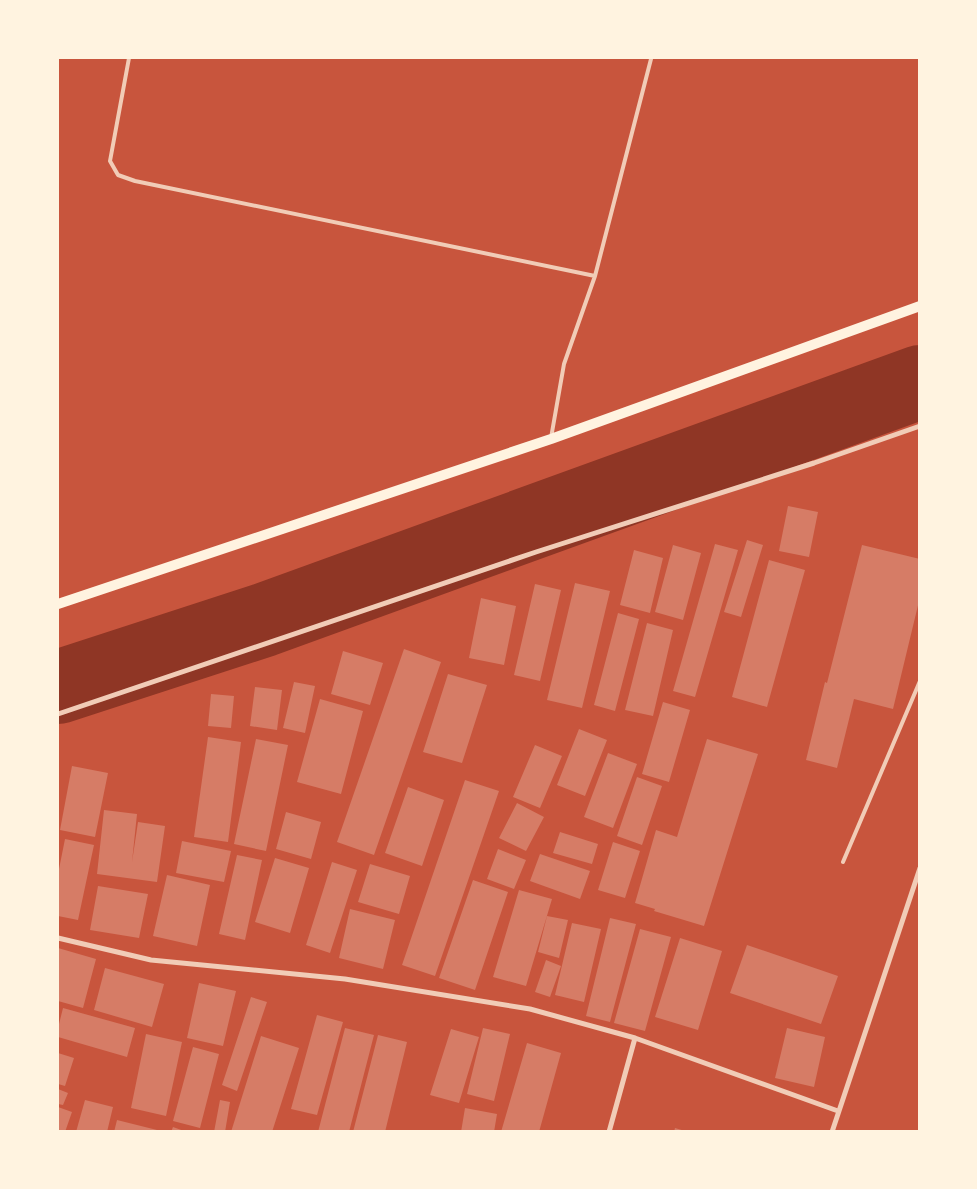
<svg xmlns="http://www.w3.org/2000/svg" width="977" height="1189" font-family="Roboto,sans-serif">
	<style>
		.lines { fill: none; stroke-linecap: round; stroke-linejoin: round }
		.river { stroke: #8f3625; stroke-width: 74 }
		.building { fill: #d67c66 }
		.service { stroke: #f1ccb7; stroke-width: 4 }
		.minor { stroke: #f1ccb7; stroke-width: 5 }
		.secondary { stroke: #fff3e0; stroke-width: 10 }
	</style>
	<rect width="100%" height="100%" fill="#c8553d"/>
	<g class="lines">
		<path class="river" d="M58,687L264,620L920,382"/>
	</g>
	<path class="building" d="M788,506L818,512L809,557L779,551Z
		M747,540L763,545L741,617L724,612Z
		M715,544L738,550L695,697L673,691Z
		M673,545L701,553L683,620L655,612Z
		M862,545L920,559V597L893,709L854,699L837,768L806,760L825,682L827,683Z
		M634,550L663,558L650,613L620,605Z
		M769,560L805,570L767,707L732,697Z
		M575,583L610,591L582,708L547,700Z
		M535,584L561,590L540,681L514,675Z
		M481,598L516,606L504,665L469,658Z
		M618,613L639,619L615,711L594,705Z
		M647,623L673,630L653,716L625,710Z
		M404,649L441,662L374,855L337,842Z
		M343,651L383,663L370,705L331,694Z
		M448,674L487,685L462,763L423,752Z
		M294,682L315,686L305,733L283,728Z
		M255,687L282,690L277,730L250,726Z
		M211,694L234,696L231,728L208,726Z
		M320,699L363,711L341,794L297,782Z
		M663,702L690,710L669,782L642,774Z
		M579,729L607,740L585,796L557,785Z
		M208,737L241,742L228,842L194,837Z
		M256,739L288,745L266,851L234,844Z
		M707,739L758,754L704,926L654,911L655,909L635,903L656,830L677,837Z
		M535,745L562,756L540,808L513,797Z
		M608,753L637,764L613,828L584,817Z
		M72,766L108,773L95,837L60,830Z
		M637,777L662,786L642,845L617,836Z
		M465,780L499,791L435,976L402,965Z
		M408,787L444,800L422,866L385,853Z
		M517,803L544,817L526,851L499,838Z
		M104,810L137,814L132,862L138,822L165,826L157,882L97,874Z
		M286,812L321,822L311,859L276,849Z
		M560,832L598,844L592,864L553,853Z
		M65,839L94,845L78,920L58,916V874Z
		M182,841L231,851L224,882L176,873Z
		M613,842L640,851L625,898L598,890Z
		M498,849L526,860L514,889L487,879Z
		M540,854L590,871L580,899L530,881Z
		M237,855L262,860L245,940L219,934Z
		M275,858L309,868L290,933L255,922Z
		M332,862L357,870L330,953L306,945Z
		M370,864L410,876L399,914L358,902Z
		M167,875L210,885L197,946L153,936Z
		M473,880L508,892L475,990L439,978Z
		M98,886L148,894L139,938L90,930Z
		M519,890L552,899L526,986L493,977Z
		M350,909L395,920L383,969L339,958Z
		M547,916L568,920L559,958L538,952Z
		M610,918L636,924L610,1022L586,1016Z
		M572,923L601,929L584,1002L555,995Z
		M640,929L671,937L645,1031L614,1023Z
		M680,938L722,951L698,1030L655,1017Z
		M747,945L838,976L821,1024L730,993Z
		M58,948L96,959L83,1008L58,1001Z
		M546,960L561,966L550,997L535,992Z
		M105,968L164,984L152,1027L94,1010Z
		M199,983L236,991L223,1046L187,1038Z
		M251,997L267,1002L237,1091L222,1085Z
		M63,1008L135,1028L127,1057L58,1037V1028Z
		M317,1015L343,1022L317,1115L291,1109Z
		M345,1028L374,1035L349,1132H318Z
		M483,1028L510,1034L494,1101L467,1094Z
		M787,1028L825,1037L814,1087L775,1078Z
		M451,1029L479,1037L459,1103L430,1095Z
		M146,1034L182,1042L166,1116L131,1108Z
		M378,1035L407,1042L385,1132H353Z
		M261,1036L299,1048L272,1132H231Z
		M527,1043L561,1053L539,1132H501Z
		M193,1047L219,1054L200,1128L173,1121Z
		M58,1053L74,1058L65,1086L58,1084Z
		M58,1089L68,1093L63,1105L58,1104Z
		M85,1100L113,1107L107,1132H76Z
		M220,1100L230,1102L225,1132H214Z
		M58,1107L72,1112L65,1132H58Z
		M465,1108L497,1114L494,1132H461Z
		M117,1120L157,1130L156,1132H114Z
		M173,1127L184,1131V1132H171Z
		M675,1128L685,1131V1132H674Z"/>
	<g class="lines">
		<path class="service" d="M129,58L110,161L118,175L135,181L595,276
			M551,438L564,364L595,276L651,59
			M843,862L920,681"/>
		<path class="minor" d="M58,714L536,552L814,463L920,426
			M58,938L151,960L345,979L530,1009L635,1038L838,1111
			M609,1132L635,1038
			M832,1132L920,868"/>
		<path class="secondary" d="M58,604L551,439L920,306"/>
	</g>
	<rect width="977" height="1189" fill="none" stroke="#fff3e0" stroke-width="118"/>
</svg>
